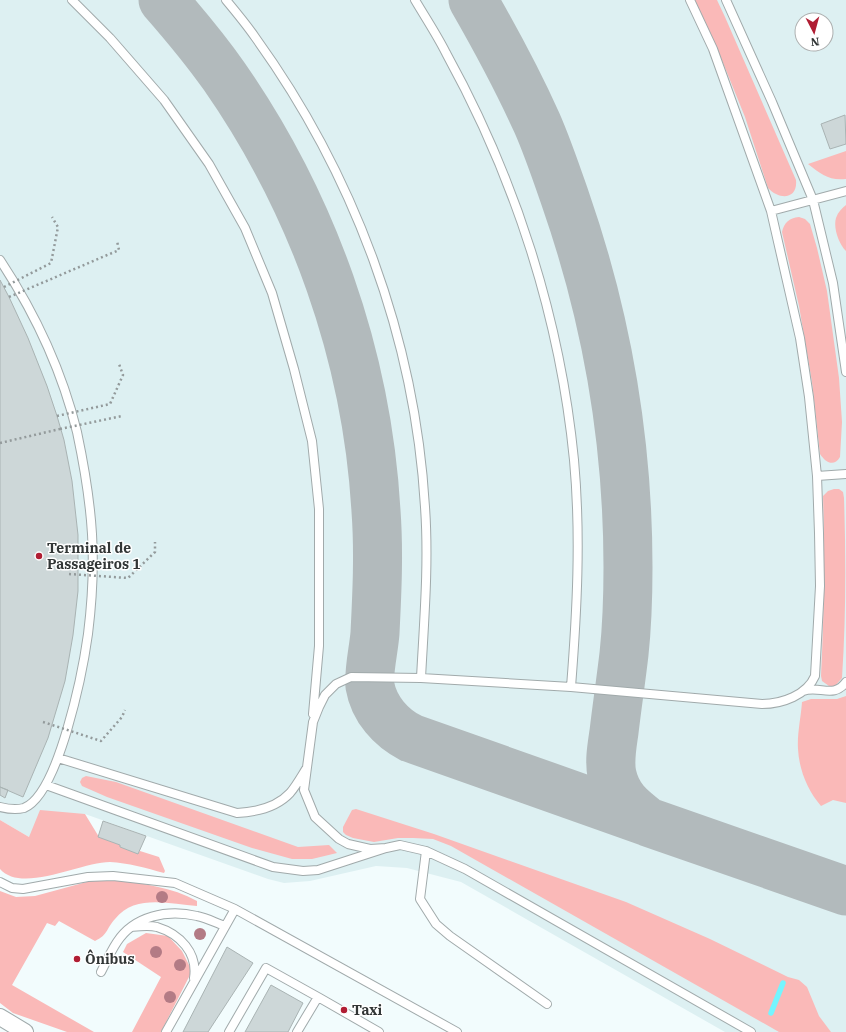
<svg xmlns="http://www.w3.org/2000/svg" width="846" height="1032" font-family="'IBM Plex Serif',serif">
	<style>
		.built { fill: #ddf0f2; fill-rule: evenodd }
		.green { fill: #fab9b8 }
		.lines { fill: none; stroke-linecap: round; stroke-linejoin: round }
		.stream { stroke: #75f5fe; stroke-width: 5.5 }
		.taxiway { stroke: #b2babc; stroke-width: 49 }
		.building { fill: #cdd7d8; stroke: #a9b3b3 }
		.lane-casing { stroke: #a1aaab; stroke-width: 10 }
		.street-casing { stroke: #a1aaab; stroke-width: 18 }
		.path { stroke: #939a9b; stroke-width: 2.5; stroke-dasharray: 2 3; stroke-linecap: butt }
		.lane { stroke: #fff; stroke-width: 8 }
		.street { stroke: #fff; stroke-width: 16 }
		.path-bridge { stroke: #939a9b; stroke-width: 2.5; stroke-dasharray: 2 3; stroke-linecap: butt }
		.tree { fill: #b37b85 }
		.poi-dot { fill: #b01d33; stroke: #fff; stroke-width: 1.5 }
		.labels { text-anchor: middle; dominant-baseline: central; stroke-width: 3; stroke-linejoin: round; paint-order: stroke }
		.poi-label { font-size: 14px; font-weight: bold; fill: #323636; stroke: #fff; text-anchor: start }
	</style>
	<rect width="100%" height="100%" fill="#f2fcfd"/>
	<path class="built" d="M0,0H846V1032H725L461,882L407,868L376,866L310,881L284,883L268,879L85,814L29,837L0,820ZM802,20H826V44H802Z"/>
	<path class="green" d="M694,0H717L725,17L796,180C798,200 779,200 768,188L745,117L717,48Z
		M846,151V179C829,181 821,174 808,164Z
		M846,205V251C839,244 833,228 836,218C838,212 842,208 846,205Z
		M799,217L805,219L810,224L817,248L827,291L839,378L842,422L840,457C834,467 826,463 820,454L812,382L799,306L782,232C784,223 789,218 799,217Z
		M834,489H839L843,492L844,498C846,558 846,618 842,678L835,686H829L822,681L821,676C824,616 825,556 823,496L828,491Z
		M846,696V803L833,800L821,806C808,791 799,770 798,749C797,734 801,717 802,702L811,699H837Z
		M86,776L116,782L298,847L329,845L337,853L312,859H292L252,848L107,797L82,786L80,782L82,778Z
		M356,809L434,834L626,902L710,939L788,977L799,980L807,987L819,1016L831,1032H779L451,846L433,839L413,838H398L374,842L353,838L346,835L343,832V827L352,810Z
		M40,810L85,814L99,837L120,845V847L138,853L140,851L159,857L165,871L164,873C146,868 128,863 110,862C81,862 22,894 0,869V820L29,837Z
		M115,879C143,884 172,887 197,901V906C169,904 135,894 115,919C106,929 108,935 95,941L59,921L55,926L47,923L12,985L94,1032H67L13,1013L0,1003V891L16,897L35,896L94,880Z
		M146,933L168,936L182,951L192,971L161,1032H132L161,977L123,952L127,944Z"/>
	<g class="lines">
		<path class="stream" d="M771,1013L783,983"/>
		<path class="taxiway" d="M163,0C184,24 205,49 224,76C313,204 367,355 376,511C379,552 377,593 375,633C374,648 368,673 370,686C374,709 391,728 411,738L648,822
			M473,0C496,40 518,81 537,123C548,148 557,175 566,201C607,319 628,442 628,567C628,596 627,626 624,654C621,680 617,706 614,732C612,746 609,761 612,775C617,798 630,808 648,822L846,891"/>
	</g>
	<path class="building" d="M845,115L846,144L830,149L821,124Z
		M0,280L9,297L28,338L47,386L57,416L64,440L72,481L78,535V591L73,635L65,681L48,738L23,797L0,787Z
		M0,787L8,790L5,798L0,795Z
		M103,821L146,836L138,854L120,847V845L98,837Z
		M227,947L253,963L208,1032H183Z
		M271,985L303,1003L288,1032H245Z"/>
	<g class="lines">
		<g class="lane-casing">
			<path id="lane" d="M72,0L110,38L164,100L209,164L245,228L272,293L294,369L312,441L319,509V646L313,714
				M226,0C236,12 246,24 255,37C354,174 415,338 425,507C429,564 424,621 421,678
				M415,0C425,17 437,35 446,53C515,178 560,317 574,460C581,536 577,611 571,687
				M726,0L772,102L813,200L833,283L846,372
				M771,211L846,191
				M0,260C35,313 62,371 77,432C84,465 90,500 92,534C94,567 92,602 88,634C83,670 59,794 24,808C16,810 8,809 0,807
				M817,476L846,474
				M803,691C819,685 834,699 846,682
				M58,758L237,813C256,812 277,807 290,793C296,786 301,777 306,769
				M46,785L273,867L303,871L318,870L386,848L400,845L426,851L465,869L751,1032
				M386,848L370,849L348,844L339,839L315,817L304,790L313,722L319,707L325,695L336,684L351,677L421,678L571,687L762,704C782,704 807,695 815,676L820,586L819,533L817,476L809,397L800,338L771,211L713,49L690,0
				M426,851L420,899L436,924L450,936L547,1004
				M0,882L12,888L23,889L88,877L113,876L175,883L235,909L457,1032
				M132,927C141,926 149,925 157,927C180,934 198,953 194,978
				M101,972C106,962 111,951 117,942C134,916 167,909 197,916C207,918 216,923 225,926
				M166,1032L235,909
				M229,1032L266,968L318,997
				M297,1032L318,997L379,1032"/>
		</g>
		<g class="street-casing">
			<path id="street" d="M0,1017L25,1032"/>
		</g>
		<path class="path" d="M0,443L60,429"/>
		<use href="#lane" class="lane"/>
		<use href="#street" class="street"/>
		<path class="path-bridge" d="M4,287L51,263L58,227L52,217
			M9,297L119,250L117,241
			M57,416L110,404L123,375L119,364
			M60,429L122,416
			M69,574L128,578L155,552V542
			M43,722L101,741L122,717L125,710"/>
	</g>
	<g class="tree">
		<circle cx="162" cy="897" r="6"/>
		<circle cx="200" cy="934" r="6"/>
		<circle cx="156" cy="952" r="6"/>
		<circle cx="180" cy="965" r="6"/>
		<circle cx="170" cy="997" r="6"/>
	</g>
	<g class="poi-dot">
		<circle cx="39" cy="556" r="4"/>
		<circle cx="77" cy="959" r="4"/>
		<circle cx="344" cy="1010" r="4"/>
	</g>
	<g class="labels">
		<g class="poi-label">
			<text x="47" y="548">Terminal de<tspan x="47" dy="16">Passageiros 1</tspan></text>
			<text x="85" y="959">Ônibus</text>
			<text x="352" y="1010">Taxi</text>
		</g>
	</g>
	<g transform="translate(814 32) rotate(174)"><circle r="19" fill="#ffffff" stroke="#adafaf"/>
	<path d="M0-3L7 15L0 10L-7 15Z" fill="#b01d33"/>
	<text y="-6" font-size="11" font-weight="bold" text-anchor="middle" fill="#323636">N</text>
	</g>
</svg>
